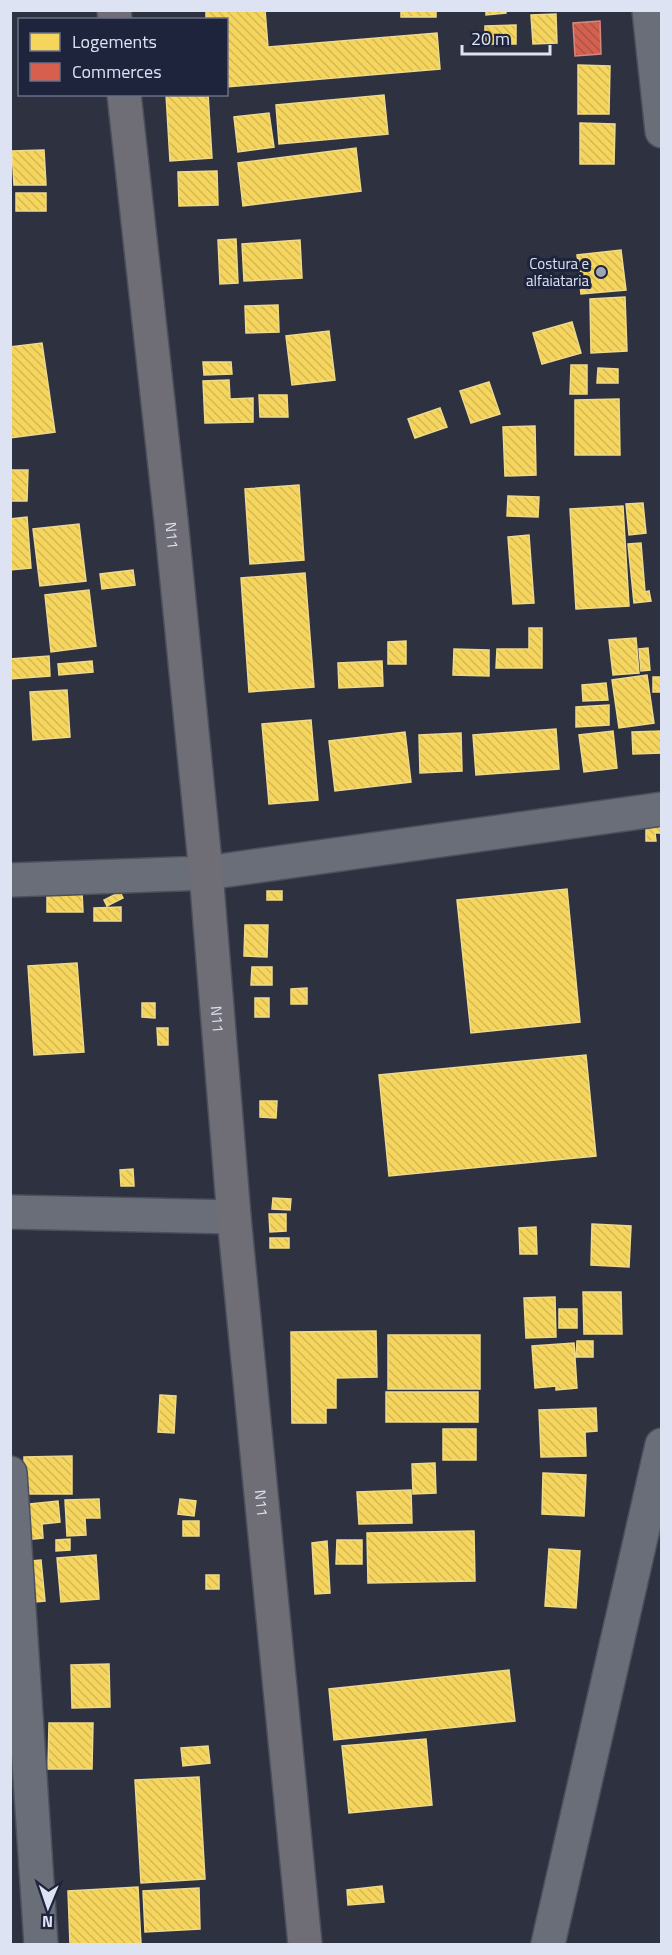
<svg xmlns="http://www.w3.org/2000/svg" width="672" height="1955" font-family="'Titillium Web',sans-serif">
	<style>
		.homes { fill: url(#homes-back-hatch); stroke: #efd98a; stroke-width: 1.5 }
		.shops { fill: url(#shops-back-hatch); stroke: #d8877f; stroke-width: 1.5 }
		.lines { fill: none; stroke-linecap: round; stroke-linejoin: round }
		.minor-casing { stroke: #4b505c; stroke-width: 36 }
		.primary-casing { stroke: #4b505c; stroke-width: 36 }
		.minor { stroke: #6a6e79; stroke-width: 33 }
		.primary { stroke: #6f6d75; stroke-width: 33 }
		.poi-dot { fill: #a0a5b5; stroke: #1d243c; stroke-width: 2 }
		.labels { text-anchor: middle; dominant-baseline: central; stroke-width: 6; stroke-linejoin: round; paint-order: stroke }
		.poi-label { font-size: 15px; fill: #dee3f4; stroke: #1d243c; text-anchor: end }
		.street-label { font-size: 15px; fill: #dee3f4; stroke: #1d243c }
	</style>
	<defs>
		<pattern id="homes-back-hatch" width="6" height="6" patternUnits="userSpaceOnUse" patternTransform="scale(1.5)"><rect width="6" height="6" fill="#f6d55c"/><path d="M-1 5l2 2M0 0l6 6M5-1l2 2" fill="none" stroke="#d2b858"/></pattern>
		<pattern id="shops-back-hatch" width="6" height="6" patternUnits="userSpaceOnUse" patternTransform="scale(1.5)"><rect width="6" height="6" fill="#d6604d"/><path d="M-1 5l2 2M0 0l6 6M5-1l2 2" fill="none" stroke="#a3564c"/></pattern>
	</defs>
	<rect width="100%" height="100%" fill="#2e3240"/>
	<path class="homes" d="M206,10H265L268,47L437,33L440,69L226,87V20H206Z
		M401,10H436V17H401Z
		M486,10H506V13L486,15Z
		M556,14L557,43L533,44L531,15Z
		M516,25V44H485V26Z
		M578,65L610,66L609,114H578Z
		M166,94H208L212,158L170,161Z
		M384,95L388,134L279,144L276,105Z
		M269,113L274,147L238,152L234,117Z
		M580,123L615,124L614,164H580Z
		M356,148L361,191L243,206L238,163Z
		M44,150L46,185H14L12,151Z
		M217,171L218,205L179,206L178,172Z
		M16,193H46V211H16Z
		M236,239L238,283L220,284L218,240Z
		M300,240L302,278L244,281L242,244Z
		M621,250L626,290L581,294L577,255Z
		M625,297L627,351L591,353L590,299Z
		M278,305L279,332L246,333L245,306Z
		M572,322L581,353L542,364L533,333Z
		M329,331L335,380L292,385L286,336Z
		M42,343L55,432L10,438V347Z
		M203,362H231L232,374L204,375Z
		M571,365H587V394H570Z
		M598,368L618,369V383H597Z
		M229,380L230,399L253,398V422L205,423L203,381Z
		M489,382L500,414L471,423L460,391Z
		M259,395H287L288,417H260Z
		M619,399L620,455H575V400Z
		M440,408L447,427L415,438L408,419Z
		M535,426L536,475L505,476L503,427Z
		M10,470H28L27,501H10Z
		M299,485L304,560L250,564L245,489Z
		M508,496L539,497L538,517L507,516Z
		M643,503L646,533L629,535L626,504Z
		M623,506L629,606L576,609L570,509Z
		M27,517L31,568L10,570V519Z
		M79,524L86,581L40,586L33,529Z
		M529,535L534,603L513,604L508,537Z
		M641,543L645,592L649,591L651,601L634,603L628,544Z
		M133,570L135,585L102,589L100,574Z
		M305,573L314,687L249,692L241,578Z
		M89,590L96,646L51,652L45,595Z
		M529,628H542V668H496L497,649H529Z
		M636,638L639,673L613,675L609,640Z
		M406,641V664H388V642Z
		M648,648L650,670L641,671L639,649Z
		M454,649L489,650V676L453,675Z
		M49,656L50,676L10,679V659Z
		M92,661L93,672L59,675L58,664Z
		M382,661L383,686L339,688L338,663Z
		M647,675L654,723L619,728L612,680Z
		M653,677H662V692H653Z
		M606,683L608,700L583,701L582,685Z
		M67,690L70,737L33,740L30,692Z
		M609,705V725L576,727V707Z
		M311,720L318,800L269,804L262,724Z
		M556,729L559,769L476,775L473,735Z
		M613,731L617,768L584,772L579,735Z
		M662,731V753L633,754L632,732Z
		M405,732L411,782L335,791L329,741Z
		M461,733L462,771L420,773L419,735Z
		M646,822H662V833H655L656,841H646Z
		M567,889L580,1022L471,1033L457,900Z
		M267,891H282V900H267Z
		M47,892H82L83,912H47Z
		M120,892L123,898L107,906L104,900Z
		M121,907V921H94V908Z
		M245,925H268L267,957L244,956Z
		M77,963L84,1052L34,1055L28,966Z
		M252,967H272V985H251Z
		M307,988V1004H291V989Z
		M255,998H269V1017H255Z
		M142,1003H155V1018L142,1017Z
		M157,1028H168V1045H158Z
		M586,1055L596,1156L389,1176L379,1075Z
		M260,1101H277L276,1118L260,1117Z
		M133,1169L134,1186H121L120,1170Z
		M273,1198L291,1199L290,1210L272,1209Z
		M269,1214H286V1231L270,1232Z
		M592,1224L631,1226L629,1267L591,1265Z
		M536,1227L537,1254H520L519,1228Z
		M270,1238H289V1248H270Z
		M583,1292H621L622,1334H584Z
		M555,1297L556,1337L526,1338L524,1298Z
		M559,1309H577V1328H559Z
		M376,1331L377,1377L336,1378V1408H326V1423H292L291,1332Z
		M388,1335H480V1389H388Z
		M577,1341H593V1357H576Z
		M574,1343L577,1388L556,1390V1386L535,1388L532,1346Z
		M386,1392H478V1422H386Z
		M160,1395L176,1396L174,1433L158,1432Z
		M596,1408L597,1431L585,1432L586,1456L541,1457L539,1410Z
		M443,1429H476V1460H443Z
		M72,1456V1494H24V1457Z
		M435,1463L436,1493L413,1494L412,1464Z
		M543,1473L586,1475L584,1516L542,1514Z
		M411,1490L412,1523L359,1524L357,1492Z
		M99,1499L100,1518H85L86,1535L67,1536L65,1500Z
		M180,1499L196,1501L194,1516L178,1514Z
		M58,1501L60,1522L42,1524L43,1538L24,1540L20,1505Z
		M183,1521H199V1536H183Z
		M474,1531L475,1581L368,1583L367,1533Z
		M70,1539V1550L56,1551V1540Z
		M337,1540H362V1564H336Z
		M327,1541L330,1593L315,1594L312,1543Z
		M549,1549L580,1551L576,1608L545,1606Z
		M96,1555L99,1599L61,1602L57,1558Z
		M41,1560L45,1601L24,1603L20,1562Z
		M206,1575H219V1589H206Z
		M109,1664L110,1707L72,1708L71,1665Z
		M509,1670L515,1721L334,1740L329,1689Z
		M49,1723H93L92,1769H48Z
		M426,1739L432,1805L349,1813L342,1746Z
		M208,1746L210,1763L183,1766L181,1748Z
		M199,1777L205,1879L141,1883L135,1780Z
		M382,1886L384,1902L348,1905L347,1890Z
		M138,1887L141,1944H70L68,1891Z
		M199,1888L200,1929L145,1932L143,1891Z"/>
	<path class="shops" d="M600,21L601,54L575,56L573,23Z"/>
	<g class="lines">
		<g class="minor-casing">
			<path id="minor" d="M649,10L662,131
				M10,880L206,873L662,809
				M10,1212L234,1217
				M10,1473L41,1944
				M548,1944L662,1445"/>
		</g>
		<g class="primary-casing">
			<g id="primary">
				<path d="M114,10L115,20"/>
				<path id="s1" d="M124,94L171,520L206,873L234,1217L305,1944"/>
			</g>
		</g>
		<use href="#minor" class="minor"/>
		<use href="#primary" class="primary"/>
	</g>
	<circle class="poi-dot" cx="601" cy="272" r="6"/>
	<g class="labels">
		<g class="poi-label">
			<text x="589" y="263">Costura e<tspan x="589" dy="17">alfaiataria</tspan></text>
		</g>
		<g class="street-label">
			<text stroke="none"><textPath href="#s1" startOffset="444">N11</textPath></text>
			<text stroke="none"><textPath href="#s1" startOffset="930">N11</textPath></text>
			<text stroke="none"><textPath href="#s1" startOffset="1416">N11</textPath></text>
		</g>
	</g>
	<rect width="672" height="1955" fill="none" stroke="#dee3f4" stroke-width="24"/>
	<rect x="18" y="18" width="210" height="78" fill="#1d243c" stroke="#6a7086" stroke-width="1.5"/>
	<rect x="30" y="33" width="30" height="18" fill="#f6d55c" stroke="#6a7086" stroke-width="1.5"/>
	<text x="72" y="48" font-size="18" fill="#dee3f4">Logements</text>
	<rect x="30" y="63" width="30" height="18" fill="#d6604d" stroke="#6a7086" stroke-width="1.5"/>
	<text x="72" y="78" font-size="18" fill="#dee3f4">Commerces</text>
	<g transform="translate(48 1907) rotate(182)" stroke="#1d243c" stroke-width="4.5" paint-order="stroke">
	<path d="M0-4.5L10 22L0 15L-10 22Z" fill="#dee3f4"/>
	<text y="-9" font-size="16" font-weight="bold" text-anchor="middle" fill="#dee3f4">N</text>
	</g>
	<path d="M462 45v9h88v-9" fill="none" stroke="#dee3f4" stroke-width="3"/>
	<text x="471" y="45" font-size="18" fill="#dee3f4" stroke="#1d243c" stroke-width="4.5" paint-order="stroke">20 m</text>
</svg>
